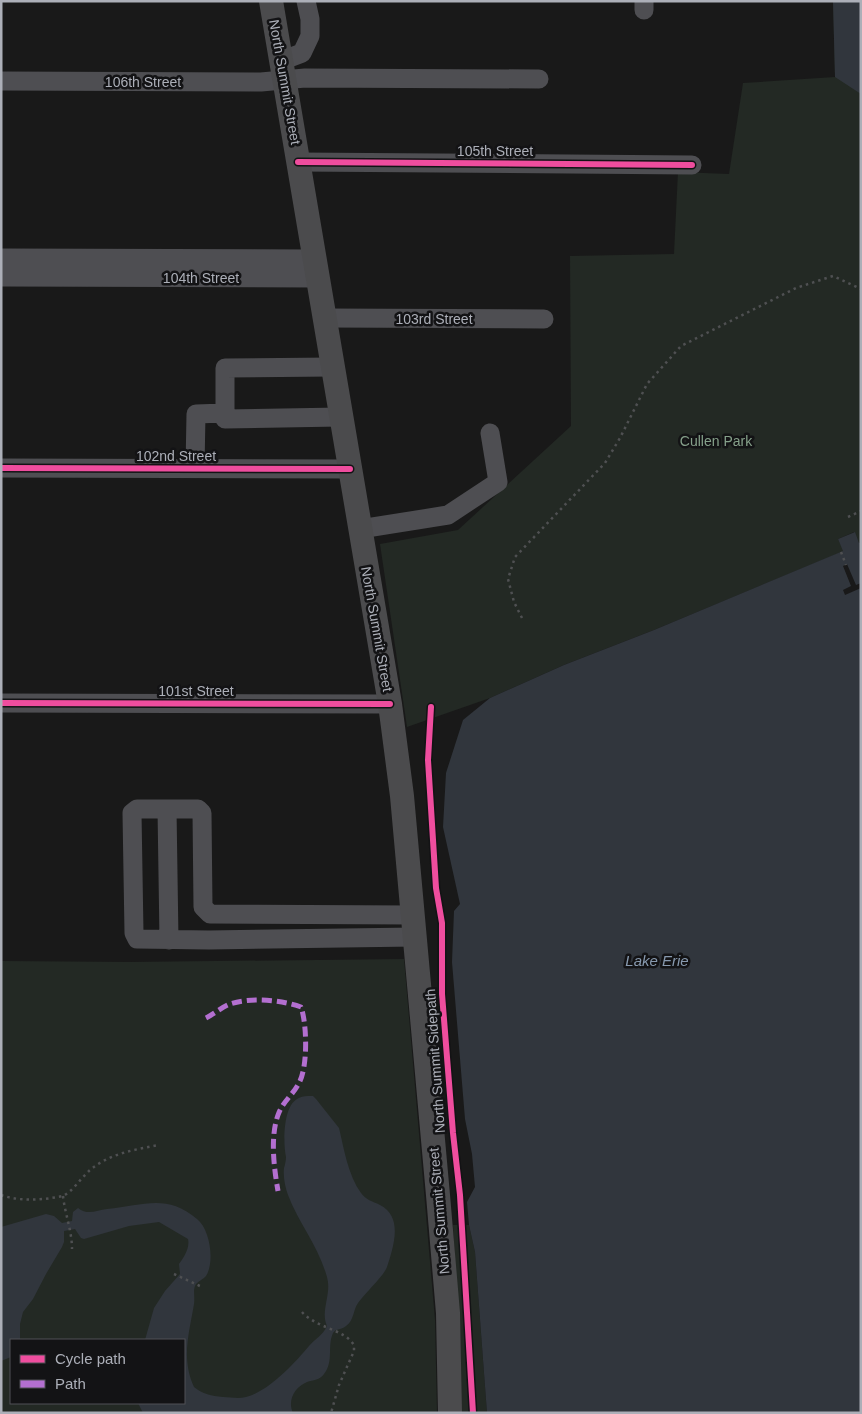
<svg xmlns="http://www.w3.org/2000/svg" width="862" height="1414" font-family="Arial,sans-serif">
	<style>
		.green { fill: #232924; fill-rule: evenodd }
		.water { fill: #31363d }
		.pier { fill: #191919 }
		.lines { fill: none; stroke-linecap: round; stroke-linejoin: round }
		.path { stroke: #4f5052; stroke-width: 2.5; stroke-dasharray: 2.5 4; stroke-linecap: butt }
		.minor { stroke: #4e4e52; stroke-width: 19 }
		.major { stroke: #4b4b4d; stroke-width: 24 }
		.quiet { stroke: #b36fd0; stroke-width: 5; stroke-dasharray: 10 5; stroke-linecap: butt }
		.cycleway-casing { stroke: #131315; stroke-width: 9 }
		.cycleway { stroke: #ef4d9e; stroke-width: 6 }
		.labels { text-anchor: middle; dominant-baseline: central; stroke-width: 5; stroke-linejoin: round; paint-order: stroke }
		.street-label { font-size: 14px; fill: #acafb8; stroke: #131315 }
		.park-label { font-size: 14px; fill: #85a08a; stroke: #131315 }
		.water-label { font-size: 15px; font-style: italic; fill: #8799ae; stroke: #131315 }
	</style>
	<rect width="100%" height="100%" fill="#191919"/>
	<path class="green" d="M833,1H861V542L859,543L854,532L838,539L844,551L654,630L564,665L490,698L407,727L380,544L458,530L571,426L570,256L674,254L678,172L729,174L743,83L835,77Z
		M404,959L435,1320L437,1413H1V961L130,962ZM11,1340H184V1403H11Z
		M453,1225H469L475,1252L487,1413H461V1367Z"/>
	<path class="water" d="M833,1H861V94L835,77Z
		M855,532L859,543L861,542V1413H487L475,1252L469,1225L467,1202L475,1187L472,1154L465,1119L452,962L454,911L460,904L443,827L446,773L463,720L490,698L564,665L654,630L843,551L838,539Z
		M308,1096H313L316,1099L339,1128C344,1149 348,1175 361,1193C366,1200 372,1201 380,1205C404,1217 393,1248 387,1267C383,1277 365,1293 358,1303C353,1310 354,1321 346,1326C342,1330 336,1328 333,1333C327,1346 334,1362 324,1374C320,1380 313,1380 307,1382C295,1387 287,1400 293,1413H143L138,1403H184V1340H145L154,1308L165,1291L180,1274L179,1264C184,1257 190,1248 188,1239L159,1222L129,1226L84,1239L81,1238L75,1229L64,1231V1242L62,1247L46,1274L33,1299L23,1312L20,1324V1340H11V1357L1,1361V1227L46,1214L54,1216L62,1223L72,1221L73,1212L78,1208C88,1216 97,1210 107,1209C143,1206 166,1193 197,1219C210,1229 215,1262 206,1276C203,1280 197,1281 195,1286C193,1291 195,1298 194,1304C189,1334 181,1358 194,1387C203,1394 211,1396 223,1397C230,1397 238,1399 246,1397C269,1391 294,1364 309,1346C315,1339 324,1334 327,1326C320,1311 332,1294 327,1277C318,1245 299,1224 288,1195C285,1187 283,1176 284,1168C285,1165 286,1160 286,1157C283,1143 283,1107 297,1099C300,1097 304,1096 308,1096Z"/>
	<path class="pier" d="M847,564L856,585L861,583V588L845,595L843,590L851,586L843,566Z"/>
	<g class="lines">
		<path class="path" d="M848,517L861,511
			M841,552L846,565
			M522,618L514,602L508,579L515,557L605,463L620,438L647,384L681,346L796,288L833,276L861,289
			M1,1195C21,1202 43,1200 63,1196C73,1191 80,1179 89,1171C108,1154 133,1150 158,1145
			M63,1196C65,1214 72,1231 72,1249
			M174,1274L202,1287
			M302,1312C316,1328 344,1329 354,1345V1351L339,1385L331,1413"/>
		<path class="minor" d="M644,10V1
			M281,61L302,53L310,36V19L306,1
			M1,81L261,82L305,78L539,79
			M298,162L692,165
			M1,258L314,259
			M1,277L317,278
			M324,318L544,319
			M332,367L225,368V419L340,417
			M1,468L350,469
			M195,468L196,414L225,413
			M360,529L448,515L498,482L490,433
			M1,703L390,704
			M167,809L169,940
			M413,915L210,914L203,907L202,813L198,809H137L132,813L134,933L137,939L209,940L415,937"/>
		<path class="major" d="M271,1L390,704L402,796L438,1195L448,1313L450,1413"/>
		<path class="quiet" d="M206,1018C214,1014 222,1007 230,1004C251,997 281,1000 301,1007C307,1024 308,1067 299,1083C293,1095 283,1101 278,1115C270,1137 274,1168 278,1191"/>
		<g class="cycleway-casing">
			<path id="cycleway" d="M298,162L692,165
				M1,468L350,469
				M1,703L390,704
				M431,707L428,760L436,888L442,923V994L453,1133L460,1195L473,1413"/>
		</g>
		<use href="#cycleway" class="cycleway"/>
	</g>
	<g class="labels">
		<g class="street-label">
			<text x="143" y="82">106th Street</text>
			<text transform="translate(285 82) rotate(80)">North Summit Street</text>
			<text x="495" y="151">105th Street</text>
			<text x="201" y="278">104th Street</text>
			<text x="434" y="319">103rd Street</text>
			<text x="176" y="456">102nd Street</text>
			<text transform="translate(377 629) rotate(80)">North Summit Street</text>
			<text x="196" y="691">101st Street</text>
			<text transform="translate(435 1061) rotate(-94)">North Summit Sidepath</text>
			<text transform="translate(439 1211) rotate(-95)">North Summit Street</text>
		</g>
		<g class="park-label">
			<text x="716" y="441">Cullen Park</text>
		</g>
		<g class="water-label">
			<text x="657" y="960">Lake Erie</text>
		</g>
	</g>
	<rect width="862" height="1414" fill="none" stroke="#acafb8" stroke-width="5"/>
	<rect x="10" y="1339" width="175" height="65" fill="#131315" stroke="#505156"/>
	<rect x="20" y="1355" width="25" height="8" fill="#ef4d9e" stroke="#505156"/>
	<text x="55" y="1364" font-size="15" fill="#acafb8">Cycle path</text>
	<rect x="20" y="1380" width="25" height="8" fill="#b36fd0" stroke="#505156"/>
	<text x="55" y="1389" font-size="15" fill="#acafb8">Path</text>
</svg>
